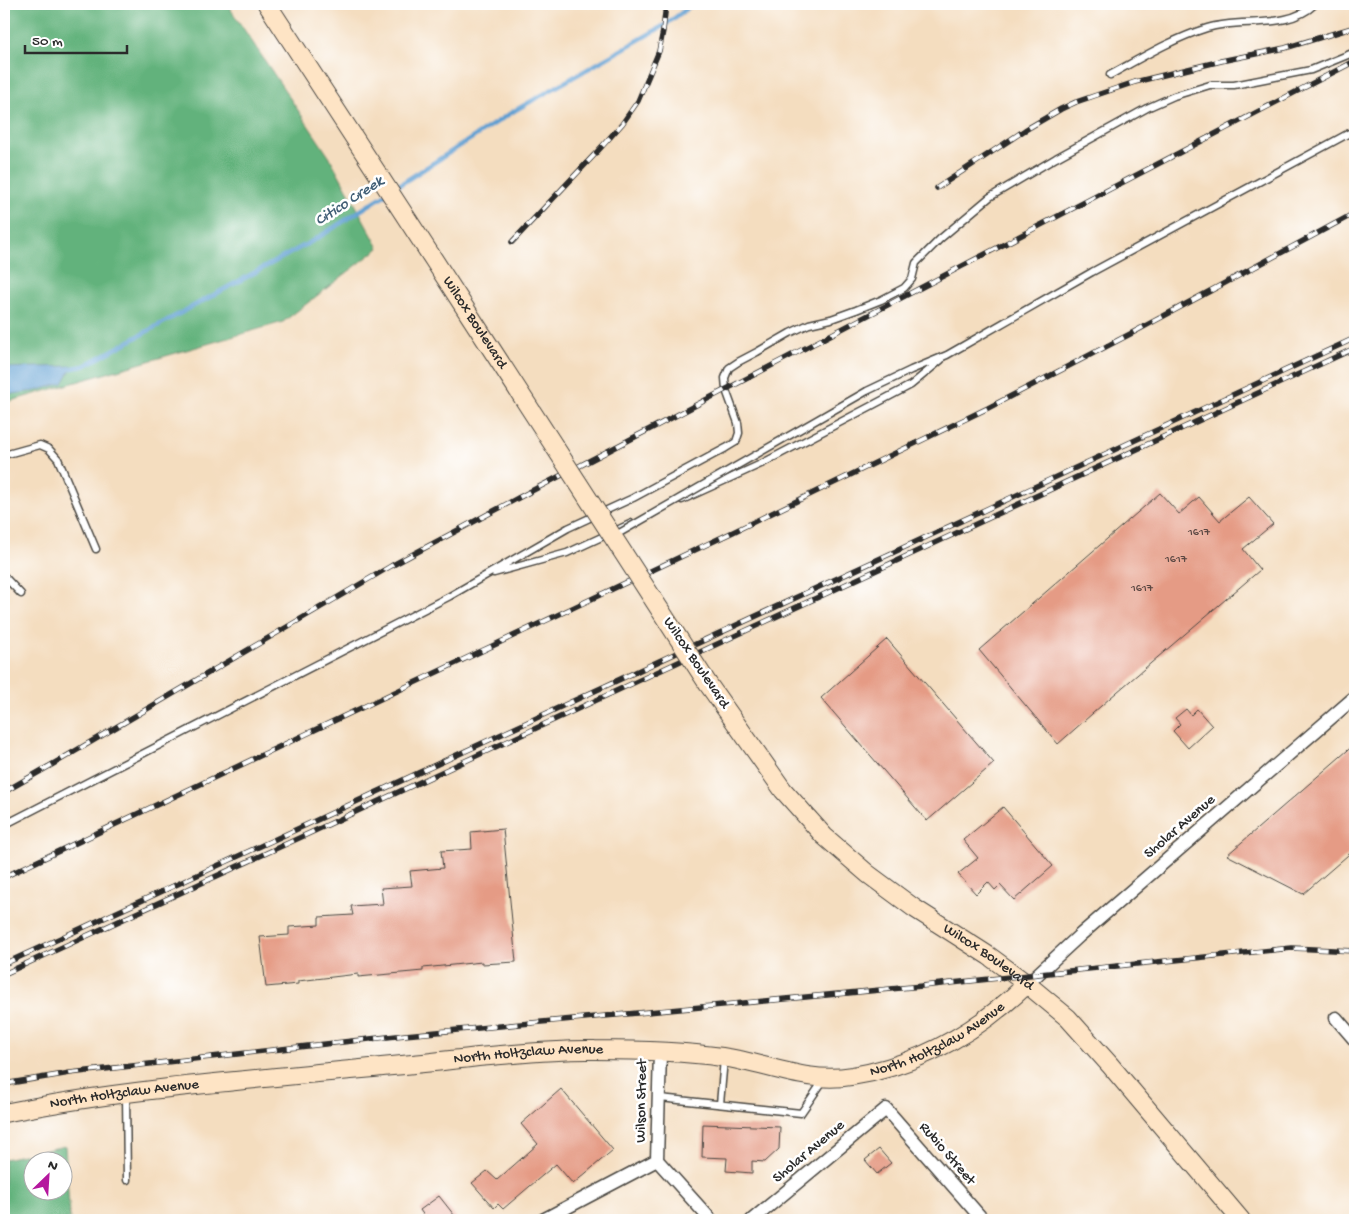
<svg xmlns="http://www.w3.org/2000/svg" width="1359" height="1224" font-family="'Gochi Hand',sans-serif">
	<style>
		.forest { fill: #62b27c; stroke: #466e54; fill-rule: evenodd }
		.water { fill: #5e9fd1; stroke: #44657e }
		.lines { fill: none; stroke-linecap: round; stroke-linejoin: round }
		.stream { stroke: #5e9fd1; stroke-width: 4.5 }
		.building { fill: #e59b85 }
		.lane-casing { stroke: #494641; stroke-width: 9 }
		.street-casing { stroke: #494641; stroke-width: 15 }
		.secondary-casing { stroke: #494641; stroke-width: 20 }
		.lane { stroke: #fff; stroke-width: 6 }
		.street { stroke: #fff; stroke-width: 12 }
		.secondary { stroke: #fee4c5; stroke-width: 18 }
		.rail-casing { stroke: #2b2b2b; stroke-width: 5.5 }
		.rail { stroke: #fff; stroke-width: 4; stroke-dasharray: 11; stroke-linecap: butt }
		.lane-bridge-casing { stroke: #494641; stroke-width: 9; stroke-linecap: butt }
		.secondary-bridge-casing { stroke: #494641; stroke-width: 20; stroke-linecap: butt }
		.lane-bridge { stroke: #fff; stroke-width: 6 }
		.secondary-bridge { stroke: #fee4c5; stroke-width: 18 }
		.labels { text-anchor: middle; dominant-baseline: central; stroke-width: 5; stroke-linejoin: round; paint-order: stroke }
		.number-label { font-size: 12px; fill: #5a4742 }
		.street-label { font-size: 15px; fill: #2b2b2b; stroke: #fff }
		.water-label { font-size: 16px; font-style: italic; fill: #425f76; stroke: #fff }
	</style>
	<rect width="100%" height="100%" fill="#fff"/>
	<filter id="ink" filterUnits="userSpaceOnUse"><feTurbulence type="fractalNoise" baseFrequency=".02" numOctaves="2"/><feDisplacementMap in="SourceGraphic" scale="10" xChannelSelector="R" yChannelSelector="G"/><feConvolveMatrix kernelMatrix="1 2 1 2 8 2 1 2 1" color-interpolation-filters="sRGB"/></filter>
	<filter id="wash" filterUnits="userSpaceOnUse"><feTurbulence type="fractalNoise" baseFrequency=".0096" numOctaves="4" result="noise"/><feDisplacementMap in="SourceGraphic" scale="20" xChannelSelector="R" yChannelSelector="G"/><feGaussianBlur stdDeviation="1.12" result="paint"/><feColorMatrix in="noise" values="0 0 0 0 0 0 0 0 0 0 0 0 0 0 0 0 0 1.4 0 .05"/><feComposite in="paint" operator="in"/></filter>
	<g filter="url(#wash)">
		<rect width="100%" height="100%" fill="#f4ddbf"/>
		<path class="forest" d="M4,4H227L330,158L379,248L283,322L4,403Z
			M65,1146L70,1220H4V1159ZM32,1162H62V1192H32Z"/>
		<path class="water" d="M73,366L63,383L35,391L4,395V368Z"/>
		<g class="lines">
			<path class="stream" d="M393,189L514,111L665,25L693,4
				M67,369L84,366L316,239L386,194"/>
		</g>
		<g id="blocks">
			<path class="building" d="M1160,493L1179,514L1199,497L1220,521L1249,497L1273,524L1243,549L1260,570L1110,698L1058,744L979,650Z
				M887,639L994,763L927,821L821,698Z
				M1186,709L1191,715L1197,709L1212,726L1188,748L1173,731L1180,724L1175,718Z
				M1355,744V849L1303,894L1227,855Z
				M1003,807L1053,866L1014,900L1000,885L995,890L988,882L976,894L958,874L978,858L963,840Z
				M503,829L516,962L482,964V962L423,968V971L358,977V974L298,981V984L266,987L260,937L289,935V927L319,925V917L353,915L351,906L383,904L381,888L412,886L410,871L443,868L441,851L472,849L471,832Z
				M561,1089L613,1150L573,1184L556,1164L503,1209L498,1204L494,1208L472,1183L487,1171L497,1180L538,1144L521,1124Z
				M703,1124L780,1127L779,1149L765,1162L752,1161V1173L726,1171L727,1158L702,1157Z
				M879,1149L891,1163L877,1174L865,1160Z
				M439,1196L458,1220H427L420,1210Z"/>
		</g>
	</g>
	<g filter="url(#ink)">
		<use href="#blocks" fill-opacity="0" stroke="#494641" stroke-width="1"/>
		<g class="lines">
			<g class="lane-casing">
				<path id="lane" d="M1110,75C1141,58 1172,39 1207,28C1241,17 1287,31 1315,4
					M867,391L911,370L947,355L1092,272L1355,130
					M4,455L40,445L49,449L58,459L96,549
					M682,500L761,464L911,385L941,360
					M494,573L567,553L632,523
					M4,576L21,594
					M4,825L450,596L568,528L633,498L726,448L736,442L739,433L738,423L726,390L725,378L729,368L738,362L757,352L790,333L809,324L831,319L856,310L881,300L904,288L912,279L916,263L940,239L990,197L1056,158L1147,108L1174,96L1210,85H1234L1311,70L1355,52
					M126,1094L127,1180
					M660,1098L801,1113L823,1081
					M720,1104L724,1059"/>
			</g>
			<g class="street-casing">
				<path id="street" d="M1027,984L1079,936L1355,697
					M1336,1018L1355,1040
					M660,1052L657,1160L711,1220
					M543,1220L657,1160
					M752,1220L886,1109L983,1220"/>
			</g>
			<g class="secondary-casing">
				<g id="secondary">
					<path d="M267,4L430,254"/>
					<path id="s1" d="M708,684L783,790L824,836L868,874L914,908L989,956L1027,984L1068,1018L1110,1065L1241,1220"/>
					<path id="s2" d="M4,1113C118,1090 235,1081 351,1070C394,1066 436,1062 478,1057C517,1054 556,1049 595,1050C637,1050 680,1051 722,1057C767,1063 805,1084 852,1076C921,1065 978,1031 1027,984"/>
				</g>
			</g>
			<use href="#lane" class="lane"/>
			<use href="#street" class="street"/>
			<use href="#secondary" class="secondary"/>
			<g class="rail-casing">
				<path id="rail" d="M937,188L1025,130L1061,109L1076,102L1135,82L1221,61L1285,48L1355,27
					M512,242L596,153L622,124L638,101L659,51L663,31L666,4
					M4,792L60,760L391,566L518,498L1355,61
					M4,877L733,532L988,408L1134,332L1355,213
					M4,964L319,819L1355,338
					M4,974L323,827L1355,348
					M4,1084L70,1073L405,1035L922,986L1292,948L1355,951"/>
			</g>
			<use href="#rail" class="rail"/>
			<g class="lane-bridge-casing">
				<path id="lane-bridge" d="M614,536L867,391"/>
			</g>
			<g class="secondary-bridge-casing">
				<g id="secondary-bridge">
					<path id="s3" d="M430,254L708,684"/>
				</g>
			</g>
			<use href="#lane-bridge" class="lane-bridge"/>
			<use href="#secondary-bridge" class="secondary-bridge"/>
		</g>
	</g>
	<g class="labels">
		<g class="number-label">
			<text x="1199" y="533">1617</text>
			<text x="1176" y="560">1617</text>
			<text x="1142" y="589">1617</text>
		</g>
		<g class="street-label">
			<text stroke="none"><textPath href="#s3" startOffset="82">Wilcox Boulevard</textPath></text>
			<text transform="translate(696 663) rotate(56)">Wilcox Boulevard</text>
			<text transform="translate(1180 827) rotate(-41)">Sholar Avenue</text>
			<text stroke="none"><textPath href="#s1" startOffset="396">Wilcox Boulevard</textPath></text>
			<text stroke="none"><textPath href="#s2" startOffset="948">North Holtzclaw Avenue</textPath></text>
			<text stroke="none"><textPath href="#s2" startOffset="528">North Holtzclaw Avenue</textPath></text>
			<text stroke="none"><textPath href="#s2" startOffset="122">North Holtzclaw Avenue</textPath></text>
			<text transform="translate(642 1101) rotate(-89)">Wilson Street</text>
			<text transform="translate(809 1152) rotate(-40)">Sholar Avenue</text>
			<text transform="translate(947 1154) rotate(49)">Rubio Street</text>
		</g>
		<g class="water-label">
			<text transform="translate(350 202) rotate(-33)">Citico Creek</text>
		</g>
	</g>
	<rect width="1359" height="1224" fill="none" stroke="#fff" stroke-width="20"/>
	<g transform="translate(48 1176) rotate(25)"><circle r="24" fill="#ffffff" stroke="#aaaaaa"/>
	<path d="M0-4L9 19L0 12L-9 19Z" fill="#b5179e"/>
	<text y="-8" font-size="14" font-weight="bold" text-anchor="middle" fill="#2b2b2b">N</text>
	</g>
	<path d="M25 45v8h102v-8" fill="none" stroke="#2b2b2b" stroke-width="2.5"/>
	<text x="32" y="45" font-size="15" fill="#2b2b2b" stroke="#ffffff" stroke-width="4" paint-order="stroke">50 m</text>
</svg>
